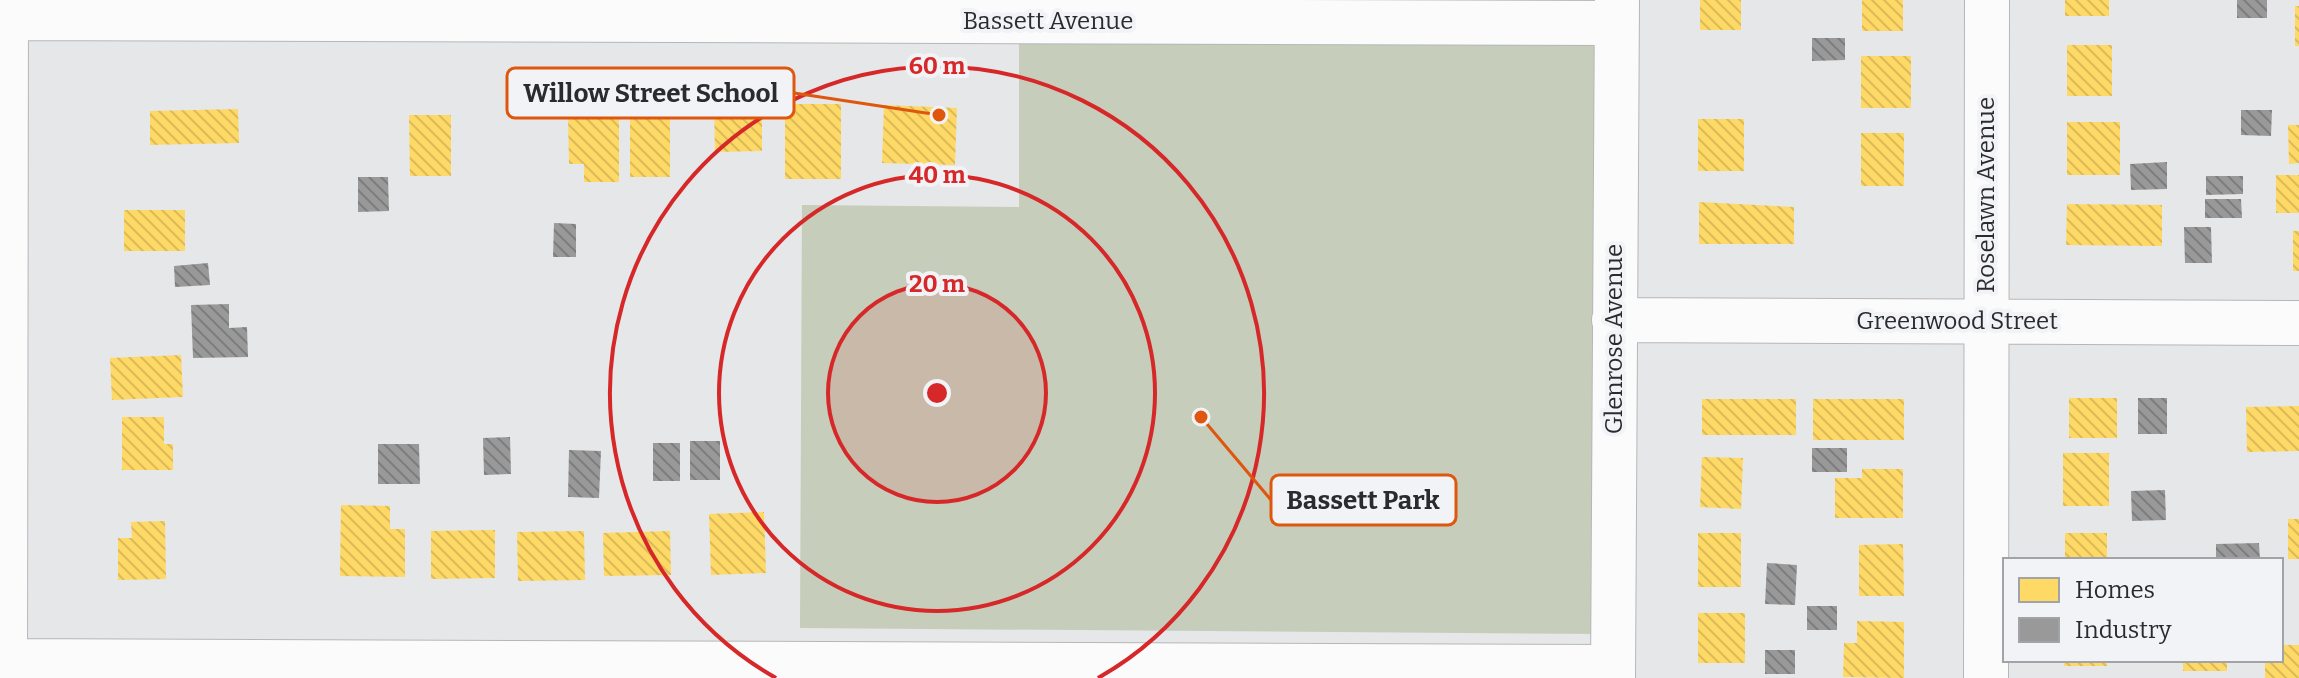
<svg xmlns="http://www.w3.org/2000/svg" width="2299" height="678" font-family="Bitter,serif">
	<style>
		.park { fill: #c7cdbb }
		.homes { fill: url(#homes-back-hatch) }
		.industry { fill: url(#industry-back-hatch) }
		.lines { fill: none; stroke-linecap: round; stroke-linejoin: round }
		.minor-casing { stroke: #b6b7b8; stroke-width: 46 }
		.minor { stroke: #fbfbfc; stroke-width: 44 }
		.ring { fill: none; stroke: #d62828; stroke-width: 4 }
		.labels { text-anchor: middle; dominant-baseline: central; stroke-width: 8; stroke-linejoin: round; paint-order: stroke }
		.street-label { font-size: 24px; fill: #2b2b2d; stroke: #f2f3f7 }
		.centre { fill: #d62828; stroke: #f2f3f7; stroke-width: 4 }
		.ring-label { font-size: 24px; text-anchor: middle; font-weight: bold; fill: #d62828; stroke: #f2f3f7; stroke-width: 8; stroke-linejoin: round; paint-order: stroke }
		.leader { fill: none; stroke: #df570e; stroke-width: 3 }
		.callout-dot { fill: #df570e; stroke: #f2f3f7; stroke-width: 3 }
		.callout { fill: #f2f3f7; stroke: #df570e; stroke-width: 3 }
		.callout-label { font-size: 26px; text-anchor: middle; font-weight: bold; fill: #2b2b2d }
	</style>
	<defs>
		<pattern id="homes-back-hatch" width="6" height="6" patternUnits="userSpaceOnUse" patternTransform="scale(2)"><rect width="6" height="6" fill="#ffd966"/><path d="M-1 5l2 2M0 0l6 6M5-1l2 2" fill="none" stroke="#dbba59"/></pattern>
		<pattern id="industry-back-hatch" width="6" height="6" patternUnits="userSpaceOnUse" patternTransform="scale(2)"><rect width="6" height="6" fill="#999"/><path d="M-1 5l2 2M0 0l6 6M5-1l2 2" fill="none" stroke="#7d7d7d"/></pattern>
	</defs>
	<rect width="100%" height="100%" fill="#e6e7e8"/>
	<path class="park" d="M1019,38L1602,43L1600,634L800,628L802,205L1019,207Z"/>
	<path class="homes" d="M1700,0H1741V30H1700Z
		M1862,0H1903V31H1862Z
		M2065,0H2109V16H2065Z
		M2295,6H2299V46H2295Z
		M2067,45H2112V96H2067Z
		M1861,56H1911V108H1861Z
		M785,104H841V179H785Z
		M884,105L957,108L955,165L882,163Z
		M762,107V151L715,152L714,108Z
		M238,109L239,143L150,145V111Z
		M619,114V182H584V164H569L568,115Z
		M409,115H451V176H410Z
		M630,119H670V177H630Z
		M1698,119H1744V171H1698Z
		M2067,122H2120V175H2067Z
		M2288,125H2299V163L2289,164Z
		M1861,133H1904V186H1861Z
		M2276,175H2299V213H2276Z
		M1699,202L1794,207V244H1699Z
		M2067,204L2162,205V246L2066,245Z
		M124,210H185V251H124Z
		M2293,231H2299V271H2293Z
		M181,355L183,397L112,400L110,358Z
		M2069,398H2117V438H2069Z
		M1702,399H1796V435H1702Z
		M1813,399H1904V440H1813Z
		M2299,406V451L2247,452L2246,407Z
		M122,417H164V444H173V470H122Z
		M2063,453H2109V506H2063Z
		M1702,457L1743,458L1741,509L1700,507Z
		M1862,469H1903V518H1835V478H1862Z
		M341,505L390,506V529H405V577L340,576Z
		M764,512L766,573L711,575L709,514Z
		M2288,519H2299V559H2288Z
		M165,521L166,579L118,580V538H132L131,522Z
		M495,530V578L431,579V531Z
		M584,531L585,580L518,581L517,532Z
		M670,531L671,575L604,576L603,533Z
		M1698,533H1741V587H1698Z
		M2065,533H2107V560H2065Z
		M1903,544L1904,596H1859V545Z
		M1698,613H1745V663H1698Z
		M1857,621L1904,622V678L1843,677L1844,643H1857Z
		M2281,645H2299V678H2265V660H2281Z
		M2064,660H2107V666H2064Z
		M2183,660H2227V671H2183Z"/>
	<path class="industry" d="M2237,0H2267V18H2237Z
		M1812,38H1845V60L1812,61Z
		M2241,110H2272L2271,136L2241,135Z
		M2167,162V189L2131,190L2130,164Z
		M2206,176H2243V194L2206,195Z
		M358,177H388L389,211L358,212Z
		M2205,199H2241L2242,218H2205Z
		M554,223L576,224V257H553Z
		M2184,227H2211L2212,263H2185Z
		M208,263L210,285L175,287L174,266Z
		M229,304V328L247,327L248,357L193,358L191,305Z
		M2138,398H2167V434H2138Z
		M510,437L511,474L484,475L483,438Z
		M690,441H720V480H690Z
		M653,443H680V481H653Z
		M378,444H419L420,484H378Z
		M1812,448H1847V472H1812Z
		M569,450L601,451L599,498L568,497Z
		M2165,490L2166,520L2132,521L2131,491Z
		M2259,543L2260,560H2216V544Z
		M1767,563L1797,565L1795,605L1765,604Z
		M1807,606H1837V630H1807Z
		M1765,650H1795V674H1765Z"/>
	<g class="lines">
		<g class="minor-casing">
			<path id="minor" d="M0,18L1617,23
				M1614,320L2299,323
				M5,661L1613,667
				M5,678L6,0
				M1613,678L1617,0
				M1986,678L1987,0"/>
		</g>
		<use href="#minor" class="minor"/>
	</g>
	<circle cx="937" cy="393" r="109" fill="#d62828" fill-opacity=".12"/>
	<g class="ring">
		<circle cx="937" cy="393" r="109"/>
		<circle cx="937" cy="393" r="218"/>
		<path d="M776 678A327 327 0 1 1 1098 678"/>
	</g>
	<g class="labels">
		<g class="street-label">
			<text x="1048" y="21">Bassett Avenue</text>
			<text transform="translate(1986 195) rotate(-90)">Roselawn Avenue</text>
			<text x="1957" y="321">Greenwood Street</text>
			<text transform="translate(1614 339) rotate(-90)">Glenrose Avenue</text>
		</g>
	</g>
	<circle cx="937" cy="393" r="12" class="centre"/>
	<g class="ring-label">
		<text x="937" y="74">60 m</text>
		<text x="937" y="183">40 m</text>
		<text x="937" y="292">20 m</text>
	</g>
	<path class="leader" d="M939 115L794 93M1201 417L1271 500"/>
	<g class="callout-dot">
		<circle cx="939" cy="115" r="8"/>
		<circle cx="1201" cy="417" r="8"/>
	</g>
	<g class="callout">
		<rect x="507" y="68" width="287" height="50" rx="8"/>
		<rect x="1271" y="475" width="185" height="50" rx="8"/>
	</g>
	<g class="callout-label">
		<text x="651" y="102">Willow Street School</text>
		<text x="1363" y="509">Bassett Park</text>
	</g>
	<rect x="2003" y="558" width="280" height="104" fill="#f2f3f7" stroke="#a2a3a6" stroke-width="2"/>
	<rect x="2019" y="578" width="40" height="24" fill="#ffd966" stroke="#a2a3a6" stroke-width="2"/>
	<text x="2075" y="598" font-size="24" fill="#2b2b2d">Homes</text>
	<rect x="2019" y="618" width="40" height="24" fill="#999999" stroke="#a2a3a6" stroke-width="2"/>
	<text x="2075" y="638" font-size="24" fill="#2b2b2d">Industry</text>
</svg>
